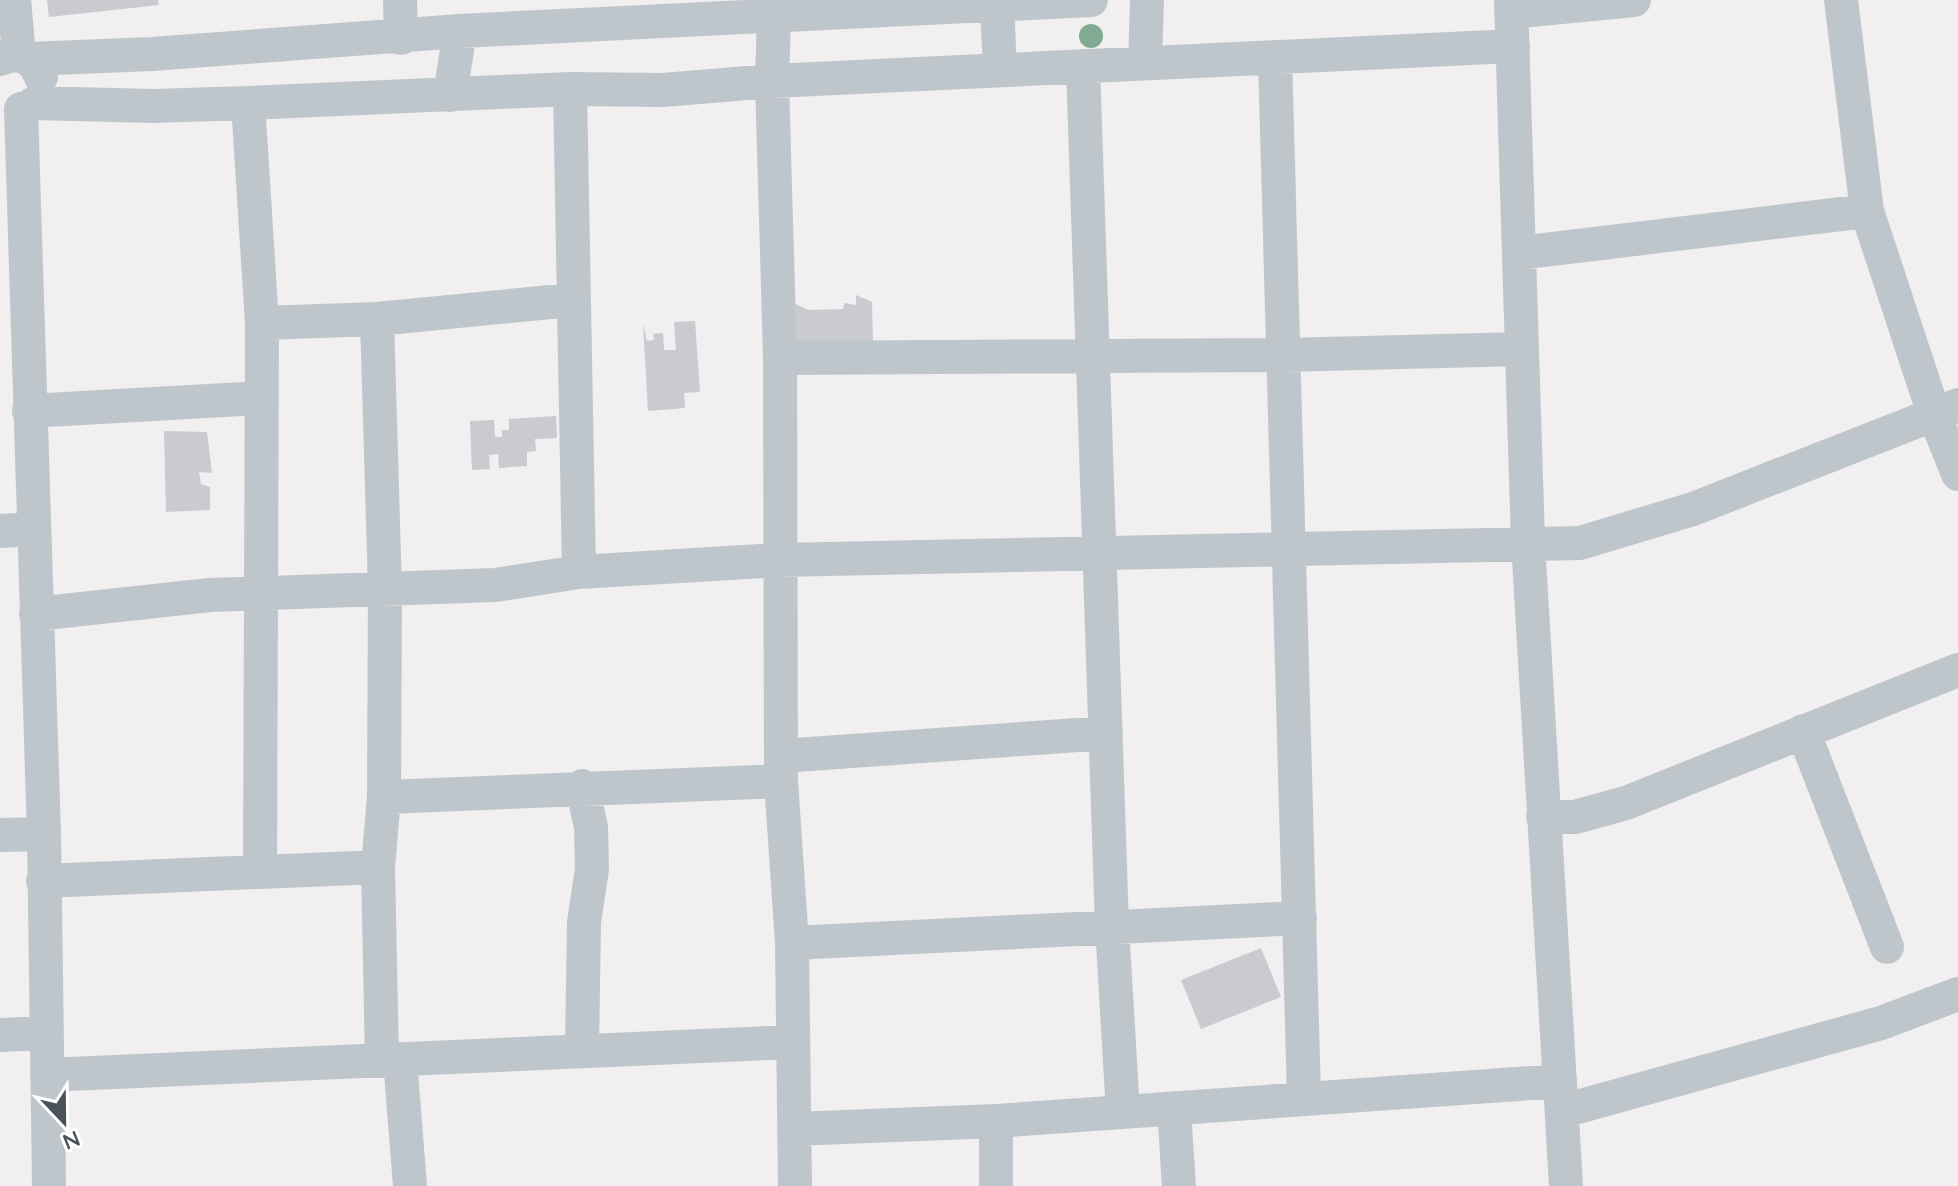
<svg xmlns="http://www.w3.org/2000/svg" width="1958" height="1186" font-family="Quicksand,sans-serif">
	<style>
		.building { fill: #c9cbd1 }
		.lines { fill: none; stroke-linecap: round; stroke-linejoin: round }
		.minor { stroke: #bec6cc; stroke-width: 34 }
		.tree { fill: #7fab93 }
	</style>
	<rect width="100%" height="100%" fill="#f1efef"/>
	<path class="building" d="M47,0H158L159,5L49,17Z
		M856,295L872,302L873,344L794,348L793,303L809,310L843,309L844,303L856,305Z
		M695,321L700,392L684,393L685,408L648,411L643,324L647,341L654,340L653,334L663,333L664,350H676L674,322Z
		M556,416L557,438L535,439L536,451L527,452V466L499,468L498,454L489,455L490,469L472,470L470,421L494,420L495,437H502V430H509V419Z
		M164,431L207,432L212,473L199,472L201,484L210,487V510L166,512Z
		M1261,948L1281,997L1201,1029L1181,980Z"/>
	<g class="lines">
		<path class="minor" d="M14,0L19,55
			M400,0L401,38
			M1511,0L1528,542L1566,1186
			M1841,0L1867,211L1934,414L1958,474
			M997,5L1000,70
			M1511,12L1634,0
			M774,17L772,81L780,358L781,781L792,943L795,1186
			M1275,57L1304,1097
			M0,59C19,51 34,57 41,77
			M29,59L152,54L460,31L1091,0
			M1145,63L1147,0
			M1083,66L1112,926L1123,1112
			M570,89L579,572
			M450,95L460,31
			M34,103L153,106L248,103L570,89L663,90L772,81L1513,46
			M248,103L262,323L260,870
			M21,109L44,834L49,1186
			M1519,253L1867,211
			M377,319L385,589L384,797L378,867L382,1060
			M262,323L377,319L571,300
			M780,358L1284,355L1522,349
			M29,411L262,398
			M0,531L33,529
			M36,614L210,595L495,585L579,572L779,560L1580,543L1693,509L1958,405
			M1803,731L1887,947
			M781,756L1106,733
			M384,797L781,781
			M1543,817H1575L1626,803L1958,670
			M0,835L44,834
			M43,881L378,867
			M792,943L1300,918
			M0,1035L46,1033
			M582,1049L584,922L592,869L591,827L582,786
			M400,1059L410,1186
			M47,1075L791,1042
			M1174,1109L1179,1186
			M1563,1111L1881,1023L1958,994
			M794,1129L996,1121L1560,1081
			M996,1186V1121"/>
	</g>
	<circle class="tree" cx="1091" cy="36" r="12"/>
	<g transform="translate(64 1122) rotate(158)" stroke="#ffffff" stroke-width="6" paint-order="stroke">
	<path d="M0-6L14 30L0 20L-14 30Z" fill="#49525a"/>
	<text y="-12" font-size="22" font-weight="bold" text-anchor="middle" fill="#49525a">N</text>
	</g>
</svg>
